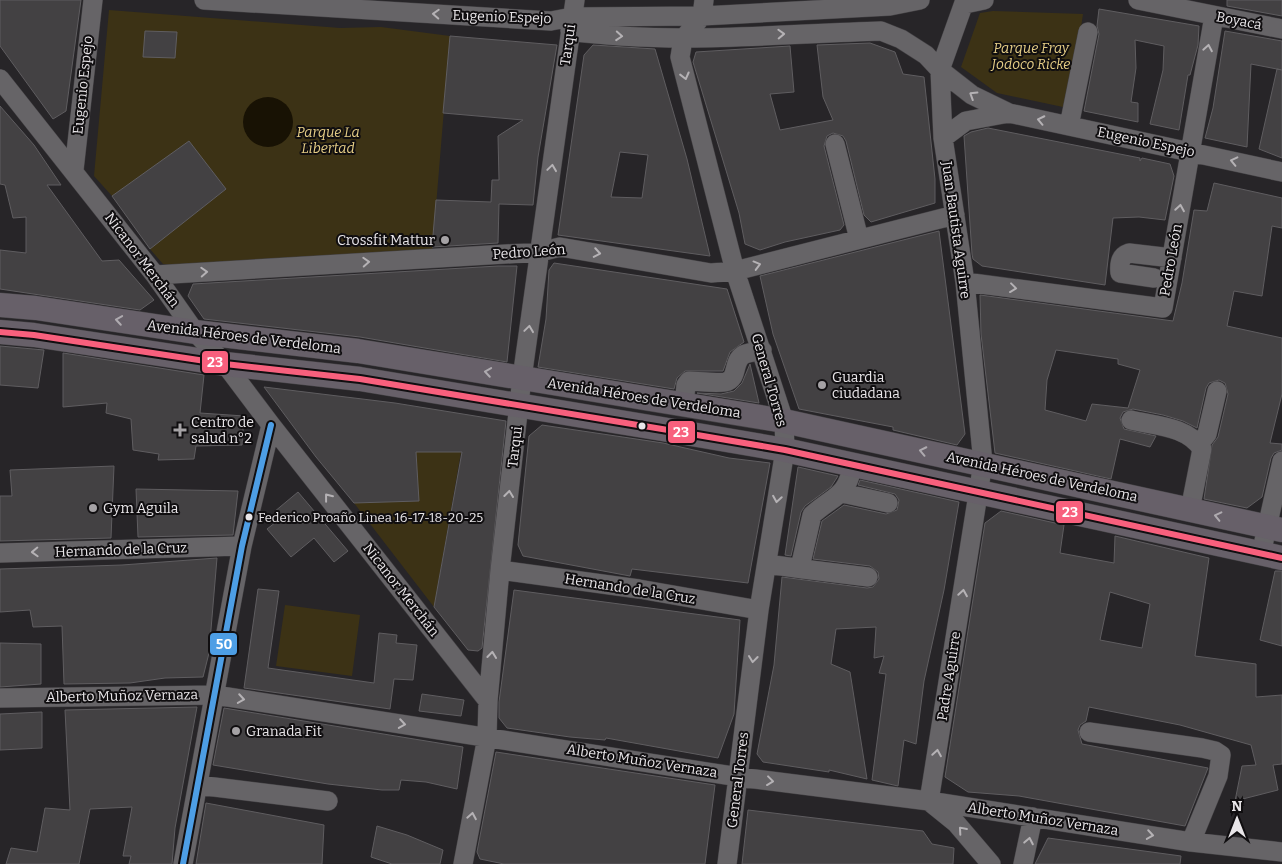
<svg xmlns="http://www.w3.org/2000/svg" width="1282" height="864" font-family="Bitter,serif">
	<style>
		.green { fill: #3c3215 }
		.water { fill: #181204 }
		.building { fill: #434143; stroke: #5f5d60; fill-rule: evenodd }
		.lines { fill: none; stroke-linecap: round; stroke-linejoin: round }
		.minor-casing { stroke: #434144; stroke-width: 20 }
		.major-casing { stroke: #434144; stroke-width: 25 }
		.minor { stroke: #666467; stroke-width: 19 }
		.major { stroke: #676069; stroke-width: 24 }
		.bus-1-casing { stroke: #100e10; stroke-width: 10 }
		.bus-2-casing { stroke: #100e10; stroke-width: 10 }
		.bus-1 { stroke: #f8607d; stroke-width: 6 }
		.bus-2 { stroke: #4d9ee5; stroke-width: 6 }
		.oneway { stroke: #b5b2b5 }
		.oneway2 { stroke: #aeaaaf }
		.poi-dot { fill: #a5a2a5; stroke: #100e10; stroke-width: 2 }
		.bus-dot { fill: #e9e6e9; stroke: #100e10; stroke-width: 2 }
		.labels { text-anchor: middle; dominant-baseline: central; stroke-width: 4; stroke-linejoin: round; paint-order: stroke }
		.bus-label { font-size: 13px; fill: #e9e6e9; stroke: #100e10; text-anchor: start }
		.street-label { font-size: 14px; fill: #e9e6e9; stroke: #100e10 }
		.park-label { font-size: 14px; font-style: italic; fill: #e5cd86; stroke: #100e10 }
		.poi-label { font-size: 14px; fill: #e9e6e9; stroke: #100e10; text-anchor: start }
		.line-badge { stroke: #100e10; stroke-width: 2 }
		.badge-label { font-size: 14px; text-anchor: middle; font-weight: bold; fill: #fff }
	</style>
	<rect width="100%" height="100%" fill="#272528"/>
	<path class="green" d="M109,10L340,28L381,27L450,36L432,255L169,265L163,264L150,249L226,189L190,143L112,196L94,176Z
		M993,11L1083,14L1070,100L1063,107L997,93L961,67L980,13Z
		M434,451L461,452L434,607L354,503L419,501L416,452Z
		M285,605L360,615L352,676L276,666Z"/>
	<path class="water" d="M243 122a25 25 0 1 1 50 0a25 25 0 1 1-50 0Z"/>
	<path class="building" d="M0,0H81L66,111L53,119L0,46Z
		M1227,0H1282V16L1227,6Z
		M1099,9L1199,26L1198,45L1190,75H1188L1179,130L1150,124L1163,70L1164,46L1135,40L1136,68L1131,102L1138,103V122L1084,111L1099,34L1097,26Z
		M145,31L177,32L175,58L143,57Z
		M1225,31L1282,41V70L1251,64L1247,147L1205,138L1213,108Z
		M450,36L557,45L538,157L533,205L499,204L498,243L432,247L436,200L491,202L492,180H499L498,136L523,120L443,113Z
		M870,43L895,52L903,74L924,77L935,179V203L871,222L864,215L846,141L843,136L833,133L827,136L824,146L844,225L840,230L785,242L760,250L745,244L739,213L693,62L696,52L790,46L794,92L770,94L780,130L833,120L823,97L817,45Z
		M593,45L655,49L687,159L710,256L558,235L584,55ZM620,152L648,155L642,198L611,197Z
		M1277,69L1282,70V158L1259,149Z
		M0,106L34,145L61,185H47L102,261L119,260L154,300L140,310L0,289V250L26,253V217L13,218L5,185L0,184Z
		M988,128L1140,158V161L1142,158L1170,164L1174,176L1165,220L1139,217L1113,218L1105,285L982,266L973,259L972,254L964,136L971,132Z
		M189,141L226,189L150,249L112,196Z
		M1214,183L1282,198V228L1272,226L1262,296L1234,291L1227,326L1282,338V394L1270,443L1282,444V450L1274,453L1271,458L1262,497L1247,508L1204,499L1212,445L1218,437L1228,394L1225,383L1219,380L1209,383L1206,388L1197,428L1183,421L1163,415L1133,409L1123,412L1120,418L1124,429L1156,436L1150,447L1120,439L1111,479L995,453L981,334L980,295L1173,321L1182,283L1194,210L1207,211ZM1056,350L1118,359V364L1140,370L1128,408L1092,404L1086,421L1045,410L1047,380Z
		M939,231L965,434L957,445L893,430V427L799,409L773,334L760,276Z
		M554,263L727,289L744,342L730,352L723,371H685L677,378L674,389L538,367L546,319L549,270Z
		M498,266H517L507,362L360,337L204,319L188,296L193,284Z
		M0,346L44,350L38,388L0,385Z
		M63,353L204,375L200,413L244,416L242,445L196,446L194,459L158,460L159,454L133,450L131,419L106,413L107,403L63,407Z
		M750,364L759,403L697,393L721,394L734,391L742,383Z
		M264,387L395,403L506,421L482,648L478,651L468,650L434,607L462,452H416L419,501L354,503L316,457Z
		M542,425L663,443L729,458L770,463L748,583L632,569L630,576L523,556L518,545L529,436Z
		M114,466L111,538L0,541V496H12L10,470Z
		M798,467L838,476L831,487L805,506L801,512L791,556L785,555Z
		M860,480L959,502L944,590L924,681L916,744L904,740L898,786L872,780L886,674L879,673L884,656L874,658L876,627L836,629L831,664L850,672L867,779L829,770V772L763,762L757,754L774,665L782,577L867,588L873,587L879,579L878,572L870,566L813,559L822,521L844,505L886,514L897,510L899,500L895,494L858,485Z
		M136,489L238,491L233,535L138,537Z
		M298,492L348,551L334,562L314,538L291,557L267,529L280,519L274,512Z
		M1001,511L1064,525L1060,553L1114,563L1115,536L1209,558L1195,656L1256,664V697L1282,695V764L1273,765L1278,790L1235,801L1242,766L1256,765L1251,745L1180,725L1089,707L1086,721L1080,725L1078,730L1082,744L1208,768L1185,826L1019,796L968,792L945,777L985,523ZM1110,592L1150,604L1142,648L1100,640Z
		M217,558L209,653L203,677L165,678L130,683L64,684L62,626L33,627L30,610L0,612V569L122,565Z
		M1275,571H1282V646L1260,640Z
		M258,589L279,591L268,668L374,683L379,633L397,635L396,643L417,645L413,680L394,679L390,709L244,688Z
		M514,590L740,620L734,714L718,758L606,738L605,740L570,737L507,728L499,718V702Z
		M0,643L41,644V684L0,687Z
		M422,694L464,700L461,716L419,711Z
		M197,707L175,828L172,864H129L131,856H123L132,807L90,809L79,864H6L11,848L37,852L45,808L70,810L65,710Z
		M224,708L463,747L457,789L426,782L401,780L399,790H382L328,784L213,765Z
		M42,712V748L0,750V714Z
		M496,752L715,785L705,864H504L480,859L477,852Z
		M206,803L324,825L322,864H196Z
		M748,810L923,831L932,844L954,848L953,864H742Z
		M377,826L407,835L443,850L440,864H392L371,857Z
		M1048,838L1181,856L1180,864H1035Z"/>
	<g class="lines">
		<g class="minor-casing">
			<path id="minor" d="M204,0L551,21L572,17L702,16L890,6L920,0
				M704,0L702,16L683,39L680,57L735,271L784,421L785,450L759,610L727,864
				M1138,0L1282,29
				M965,4L984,0
				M570,31C673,45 778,34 881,31L901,39L926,55L940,70L972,95L1009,113
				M0,79L155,275L195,332L225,364L271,425L488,701
				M1069,126L1088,32
				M943,138L966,121L1009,113L1282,172
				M835,144L859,239
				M74,170L93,0
				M155,275L540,252L560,247L711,273L735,271L955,215
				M1154,278L1120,273C1119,264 1120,256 1129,253L1172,258
				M965,282L1163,308L1214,16
				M684,405L686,385L689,381C700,381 714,384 725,382C739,379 732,362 743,355C748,352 757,352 762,350
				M1131,420C1156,426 1187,426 1202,449L1190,510
				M1199,444L1207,434L1217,391
				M853,465C846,498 834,495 812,515L801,563L803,569L868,577
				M842,493L888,503
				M0,553L242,546
				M1261,554L1282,461
				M767,564L803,569
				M500,570L639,589L759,610
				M0,698L215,695L739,777L929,801L1191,842L1282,852
				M1089,732L1202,748L1215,751L1221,755L1218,776L1191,842
				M198,785L328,801
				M929,801L983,463L965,282L943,138L940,70L965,0
				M930,802L956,823L991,864
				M183,864L242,546L271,425
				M463,864L487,737L488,701L500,570L522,378L575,0
				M1023,864L1033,817"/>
		</g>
		<g class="major-casing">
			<path id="major" d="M0,305L36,308L195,332L358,351L784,421L1282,530
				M0,332L34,335L225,364L360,379L662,429L785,450L1282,558"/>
		</g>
		<use href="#minor" class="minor"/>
		<use href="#major" class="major"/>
		<g class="bus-1-casing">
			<path id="bus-1" d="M0,332L34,335L225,364L360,379L662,429L785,450L1282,558"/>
		</g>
		<g class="bus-2-casing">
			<path id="bus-2" d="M183,864L242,546L271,425"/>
		</g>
		<use href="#bus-1" class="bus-1"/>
		<use href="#bus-2" class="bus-2"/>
	</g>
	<defs><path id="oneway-chevron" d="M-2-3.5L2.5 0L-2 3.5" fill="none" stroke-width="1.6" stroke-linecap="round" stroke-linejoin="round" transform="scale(1.25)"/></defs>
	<g class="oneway">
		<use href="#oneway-chevron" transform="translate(436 14) rotate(-177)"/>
		<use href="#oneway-chevron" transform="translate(781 34) rotate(-2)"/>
		<use href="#oneway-chevron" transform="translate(619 36) rotate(4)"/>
		<use href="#oneway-chevron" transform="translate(1208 48) rotate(-80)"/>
		<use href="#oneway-chevron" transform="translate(685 76) rotate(76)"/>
		<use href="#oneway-chevron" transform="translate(973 95) rotate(-148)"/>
		<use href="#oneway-chevron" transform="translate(1041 120) rotate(-168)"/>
		<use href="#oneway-chevron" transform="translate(1234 161) rotate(-167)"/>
		<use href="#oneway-chevron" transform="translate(552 168) rotate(-82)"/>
		<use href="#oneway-chevron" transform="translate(1180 208) rotate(-81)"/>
		<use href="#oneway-chevron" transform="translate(597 253) rotate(10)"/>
		<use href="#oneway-chevron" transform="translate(366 262) rotate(-3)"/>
		<use href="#oneway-chevron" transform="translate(757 265) rotate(-15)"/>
		<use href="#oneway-chevron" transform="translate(204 272) rotate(-3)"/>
		<use href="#oneway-chevron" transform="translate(1013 288) rotate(7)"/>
		<use href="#oneway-chevron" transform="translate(529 329) rotate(-82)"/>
		<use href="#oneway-chevron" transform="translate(509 494) rotate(-83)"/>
		<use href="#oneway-chevron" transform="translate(328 497) rotate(-128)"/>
		<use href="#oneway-chevron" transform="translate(777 499) rotate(99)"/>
		<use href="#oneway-chevron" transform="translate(35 552) rotate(178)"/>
		<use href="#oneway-chevron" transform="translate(963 593) rotate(-81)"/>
		<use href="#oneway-chevron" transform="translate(492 655) rotate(-84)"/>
		<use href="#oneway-chevron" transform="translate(753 659) rotate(97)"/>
		<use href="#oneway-chevron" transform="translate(241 699) rotate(9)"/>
		<use href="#oneway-chevron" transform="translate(402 724) rotate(9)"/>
		<use href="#oneway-chevron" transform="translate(937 753) rotate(-81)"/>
		<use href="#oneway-chevron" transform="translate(770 781) rotate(7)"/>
		<use href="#oneway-chevron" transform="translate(472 816) rotate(-80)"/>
		<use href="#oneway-chevron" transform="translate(962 830) rotate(-131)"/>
		<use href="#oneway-chevron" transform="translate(1150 835) rotate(9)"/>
		<use href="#oneway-chevron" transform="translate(1029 841) rotate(-79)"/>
	</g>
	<g class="oneway2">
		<use href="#oneway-chevron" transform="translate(119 320) rotate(-171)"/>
		<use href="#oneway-chevron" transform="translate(488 372) rotate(-171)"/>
		<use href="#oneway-chevron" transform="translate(923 451) rotate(-168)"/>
		<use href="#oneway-chevron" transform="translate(1218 516) rotate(-167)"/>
	</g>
	<g class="poi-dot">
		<circle cx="445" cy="240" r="5"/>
		<circle cx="822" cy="385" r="5"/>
		<path d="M177.5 422.5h5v5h5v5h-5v5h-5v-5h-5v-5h5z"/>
		<circle cx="93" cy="508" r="5"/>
		<circle cx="236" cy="731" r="5"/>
	</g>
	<g class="bus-dot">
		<circle cx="642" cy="426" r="4.5"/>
		<circle cx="249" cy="517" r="4.5"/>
	</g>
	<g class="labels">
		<g class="bus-label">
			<text x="258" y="517">Federico Proaño Linea 16-17-18-20-25</text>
		</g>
		<g class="street-label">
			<text transform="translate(502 17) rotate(2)">Eugenio Espejo</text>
			<text transform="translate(1239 21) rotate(11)">Boyacá</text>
			<text transform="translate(568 45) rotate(-82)">Tarqui</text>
			<text transform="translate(83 85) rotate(-84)">Eugenio Espejo</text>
			<text transform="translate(1146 142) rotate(12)">Eugenio Espejo</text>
			<text transform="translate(956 230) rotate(82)">Juan Bautista Aguirre</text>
			<text transform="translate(529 252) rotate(-4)">Pedro León</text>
			<text transform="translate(142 260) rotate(53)">Nicanor Merchán</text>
			<text transform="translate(1171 260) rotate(-80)">Pedro León</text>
			<text transform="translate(244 337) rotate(7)">Avenida Héroes de Verdeloma</text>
			<text transform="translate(769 380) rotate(74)">General Torres</text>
			<text transform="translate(644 398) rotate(9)">Avenida Héroes de Verdeloma</text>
			<text transform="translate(515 447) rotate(-83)">Tarqui</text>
			<text transform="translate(1042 477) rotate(12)">Avenida Héroes de Verdeloma</text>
			<text transform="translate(121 550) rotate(-2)">Hernando de la Cruz</text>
			<text transform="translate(630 589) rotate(9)">Hernando de la Cruz</text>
			<text transform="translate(401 590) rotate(52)">Nicanor Merchán</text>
			<text transform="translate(949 676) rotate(-81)">Padre Aguirre</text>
			<text transform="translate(122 696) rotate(-1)">Alberto Muñoz Vernaza</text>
			<text transform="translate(642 761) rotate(9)">Alberto Muñoz Vernaza</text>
			<text transform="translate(738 780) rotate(-83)">General Torres</text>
			<text transform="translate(1043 819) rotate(9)">Alberto Muñoz Vernaza</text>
		</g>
		<g class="park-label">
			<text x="1031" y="48">Parque Fray<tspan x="1031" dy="16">Jodoco Ricke</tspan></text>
			<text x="328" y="132">Parque La<tspan x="328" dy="16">Libertad</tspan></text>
		</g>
		<g class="poi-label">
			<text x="435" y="240" text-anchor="end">Crossfit Mattur</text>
			<text x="832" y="377">Guardia<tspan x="832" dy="16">ciudadana</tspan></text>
			<text x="191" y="422">Centro de<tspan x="191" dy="16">salud n°2</tspan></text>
			<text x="103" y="508">Gym Aguila</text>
			<text x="246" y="731">Granada Fit</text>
		</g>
	</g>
	<g class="line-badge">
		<rect x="201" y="350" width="28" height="24" rx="5" fill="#f8607d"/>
		<rect x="667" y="420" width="29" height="24" rx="5" fill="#f8607d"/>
		<rect x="1055" y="500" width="29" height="24" rx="5" fill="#f8607d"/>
		<rect x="209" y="632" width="29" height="24" rx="5" fill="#4d9ee5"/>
	</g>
	<g class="badge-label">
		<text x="215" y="367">23</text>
		<text x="681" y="437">23</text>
		<text x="1070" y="517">23</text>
		<text x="224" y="649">50</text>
	</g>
	<g transform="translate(1237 819)" stroke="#100e10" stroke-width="4" paint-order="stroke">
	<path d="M0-4L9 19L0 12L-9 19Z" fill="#e9e6e9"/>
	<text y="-8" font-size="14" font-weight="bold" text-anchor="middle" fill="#e9e6e9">N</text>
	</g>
</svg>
